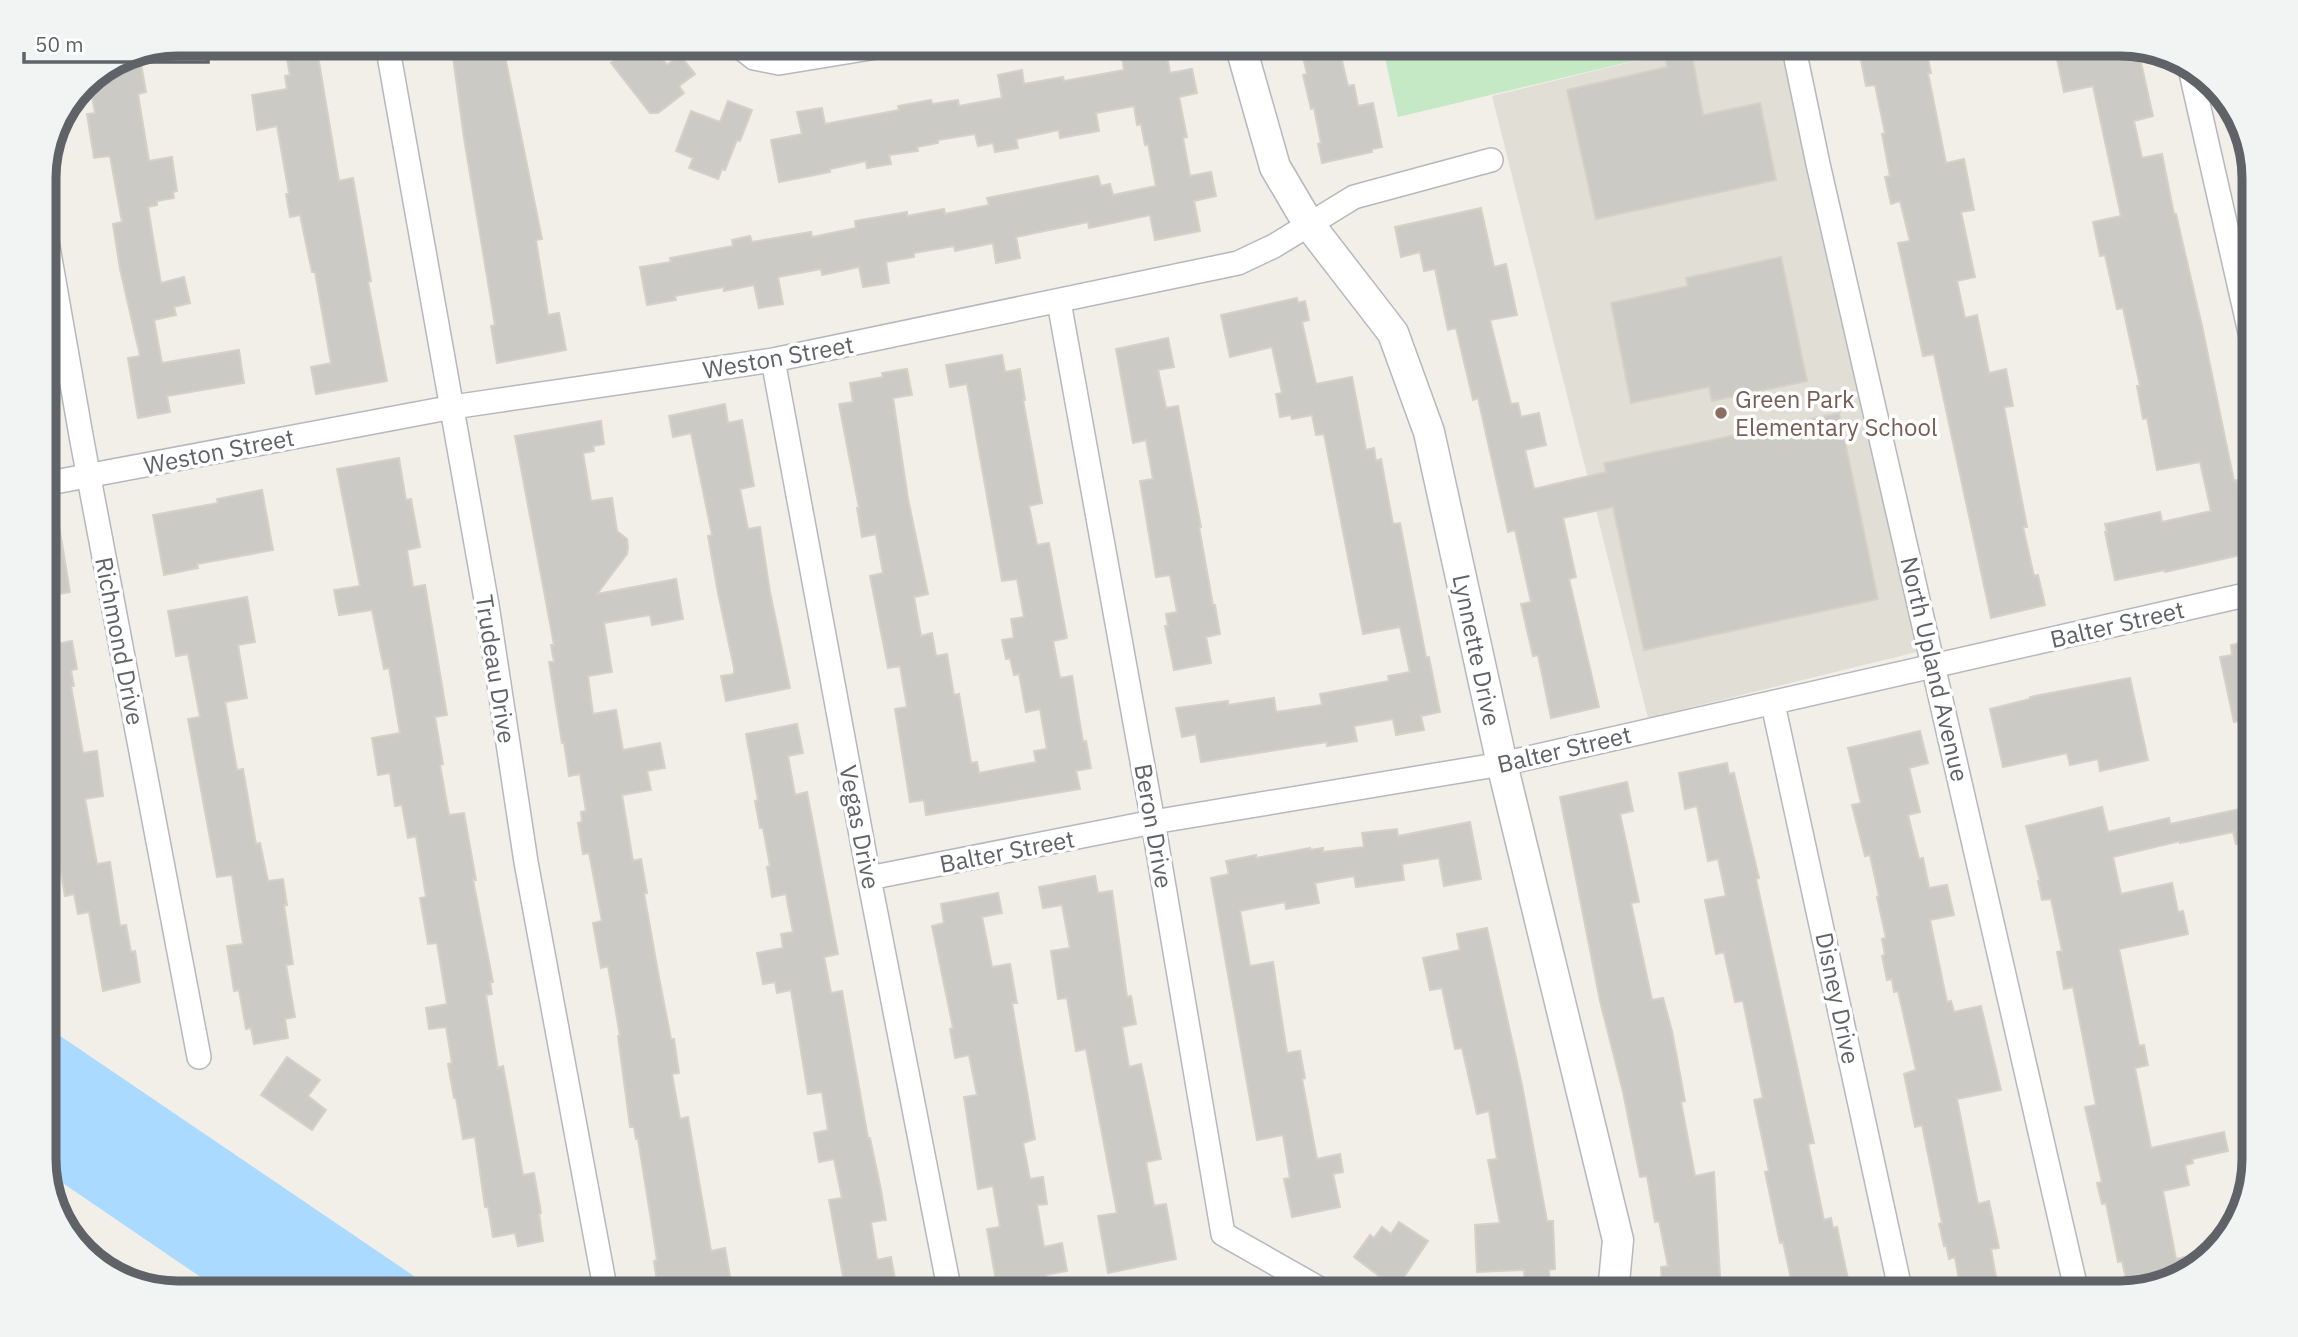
<svg xmlns="http://www.w3.org/2000/svg" width="2298" height="1337" font-family="'IBM Plex Sans',sans-serif">
	<style>
		.education { fill: #e1ded6 }
		.green { fill: #c5e8c5 }
		.water { fill: #aadaff }
		.building { fill: #cccac5; stroke: #d6d1c6; stroke-width: 2 }
		.lines { fill: none; stroke-linecap: round; stroke-linejoin: round }
		.minor-casing { stroke: #b5b8bc; stroke-width: 26 }
		.tertiary-casing { stroke: #b5b8bc; stroke-width: 33 }
		.minor { stroke: #fff; stroke-width: 23 }
		.tertiary { stroke: #fff; stroke-width: 30 }
		.education-dot { fill: #8d6e63; stroke: #fff; stroke-width: 2.5 }
		.labels { text-anchor: middle; dominant-baseline: central; stroke-width: 7; stroke-linejoin: round; paint-order: stroke }
		.street-label { font-size: 24px; fill: #5f6368; stroke: #fff }
		.education-label { font-size: 24px; fill: #785e54; stroke: #fff; text-anchor: start }
		.rim { fill: none; stroke: #5f6368; stroke-width: 9 }
	</style>
	<rect width="100%" height="100%" fill="#f1efe8"/>
	<path class="education" d="M1704,44H1789L1921,651L1648,718L1492,96Z"/>
	<path class="green" d="M1382,44H1704L1398,117Z"/>
	<path class="water" d="M44,1025L439,1293H224L45,1171Z"/>
	<path class="building" d="M284,44H316L339,181L353,178L371,281L368,282L387,381L316,394L311,367L331,363L315,272H312L300,215L290,217L286,194H289L277,126L257,130L252,95L287,89L285,76L290,75Z
		M487,44L490,53L504,51L542,239L536,240L548,315L559,313L566,350L497,363L491,326L495,325L464,138L452,50Z
		M635,44H650L667,65L680,55L695,74L679,86L684,93L658,113H650L611,63Z
		M1120,44H1165L1170,73L1192,69L1197,93L1179,97L1187,137L1183,138L1190,176L1211,172L1216,196L1194,201L1200,231L1155,240L1150,215L1089,228L1088,222L1016,237L1020,258L996,263L993,243L955,251L954,246L914,253V257L886,262L889,283L863,287L859,267L822,275L821,269L778,277L783,304L759,308L754,285L724,291V287L675,296L676,300L647,305L640,267L671,262L670,258L733,246L732,240L750,236L752,242L811,232L812,237L856,228L855,221L907,212V216L944,209L945,214L989,205L987,198L1098,176L1101,186L1110,184L1113,195L1156,186L1148,144L1145,145L1141,124L1137,125L1134,106L1096,113L1099,131L1060,138L1059,130L1016,139L1018,148L995,152L993,143L978,146L975,134L938,140V143L917,147L918,151L889,155L891,164L867,168L866,161L830,169V172L779,182L771,140L802,134L797,112L822,108L825,124L899,110L898,106L931,100L932,104L958,100L959,106L1002,98L998,75L1022,70L1024,84L1063,77L1064,81L1124,70Z
		M1321,44H1338L1348,86L1354,85L1358,106L1373,103L1382,147L1372,149V152L1322,163L1318,144L1321,143L1314,108L1311,109L1303,75L1307,74L1301,49Z
		M1872,44H1925L1931,73H1928L1946,163L1964,159L1974,210L1961,212L1975,277L1957,281L1965,318L1977,315L1989,373L2006,369L2013,406L2004,407L2027,527H2023L2034,576L2038,575L2045,605L1991,618L1934,354L1923,356L1898,243L1910,241L1900,201L1891,204L1885,177L1890,176L1882,134L1885,133L1875,85L1866,86L1859,50L1872,47Z
		M2124,45L2138,49L2153,116L2134,121L2142,158L2162,154L2174,214H2176L2202,326L2234,481L2237,480L2239,490L2241,489L2254,552L2165,572V570L2115,580L2105,532H2107L2105,524L2160,512L2162,522L2211,511L2200,462L2157,470L2147,418L2143,419L2137,386H2140L2123,308L2117,309L2105,255L2100,256L2093,222L2121,216L2093,86L2064,92L2057,59Z
		M139,52L146,92L138,94L149,161L172,157L177,191L173,192L174,198L157,201V205L148,207L157,261L161,283L184,277L190,303L174,307L176,315L154,320L162,363L239,350L244,383L167,396L170,412L138,418L128,358L140,356L120,269L113,224L122,222L110,156L94,158L87,114L95,113L89,79L127,54Z
		M1692,55L1703,115L1760,103L1776,180L1596,219L1567,90L1667,67L1666,60Z
		M728,101L752,110L740,141L737,140L725,170L722,169L718,179L689,168L693,158L676,151L691,111L720,122Z
		M1481,208L1494,267L1506,264L1517,315L1490,320L1511,404L1518,403L1521,417L1539,413L1546,445L1525,450L1534,489L1606,472L1604,463L1839,413L1878,599L1644,650L1613,507L1563,518L1576,577L1569,579L1599,707L1551,718L1538,655L1533,656L1521,604L1531,602L1515,530L1508,532L1478,398L1473,400L1456,328L1448,330L1435,269L1424,271L1420,252L1401,257L1395,227Z
		M1781,257L1807,381L1712,401L1709,387L1631,403L1611,303L1688,286L1686,278Z
		M1297,298L1298,303L1305,301L1309,320L1302,322L1316,384L1352,377L1366,450L1374,448L1376,461L1381,459L1393,524L1400,523L1426,657H1429L1440,712L1421,716L1424,730L1396,735L1393,719L1354,726L1357,741L1327,746V742L1201,762L1196,734L1182,737L1176,708L1228,701V705L1274,698L1276,712L1322,705L1320,694L1389,681L1388,676L1410,672L1400,627L1363,634L1324,434L1316,435L1312,415L1292,419L1291,415L1280,417L1276,394L1282,393L1272,347L1230,357L1221,315Z
		M1168,338L1174,367L1158,370L1166,408L1178,406L1201,527H1199L1213,605H1215L1220,634L1206,637L1211,663L1174,670L1165,626H1168L1166,614L1177,612L1170,575L1156,577L1140,481L1153,479L1146,440L1133,443L1116,349Z
		M1002,355L1005,372L1020,369L1025,400H1023L1042,503L1029,506L1037,545L1049,543L1067,638L1053,641L1060,678L1072,676L1083,742L1086,741L1091,768L1076,771L1080,789L926,815L924,800L910,802L895,709L907,707L900,666L888,668L870,576L883,573L876,534L862,537L857,508H859L839,404L853,402L850,383L883,377L882,373L907,369L912,395L893,398L908,499L928,594L914,597L921,636L932,633L936,656L947,654L954,695L959,694L971,763L977,762L979,773L1036,762L1034,751L1047,749L1040,709L1026,712L1019,674L1014,675L1010,658L1006,659L1002,640L1014,638L1011,619L1024,617L1017,579L1002,581L967,384L950,387L946,365Z
		M725,404L728,423L742,420L754,486L740,489L748,529L760,527L770,592L790,688L726,701L721,676L734,674V668L718,593L708,536L712,535L696,457L691,433L673,437L669,416Z
		M601,421L604,444L593,446L594,451L583,453L591,501L612,498L617,531L627,539L628,547L627,554L597,594L676,579L683,619L652,625L650,615L604,623L612,672L588,676L593,714L616,710L623,750L660,743L665,768L647,771L651,790L622,795L633,861L641,859L647,893H644L658,972L671,1039H674L679,1073L672,1074L680,1119L688,1117L711,1251L725,1248L731,1282L723,1283L725,1293H665L663,1281L657,1282L654,1261L657,1260L651,1220L638,1139H636L634,1127H630L618,1036H620L608,966L601,968L593,923L602,921L589,853L583,854L578,823L582,822L581,812L586,811L580,774L569,776L564,743H562L549,662H554L551,645H554L515,436Z
		M399,458L406,500L411,499L420,547L407,550L413,587L425,585L447,715L435,717L443,764L440,765L449,815L464,813L476,880H473L493,982H490L492,994L486,995L498,1068L503,1066L523,1175L534,1173L541,1213L539,1214L543,1241L518,1246L515,1233L493,1237L488,1207H485L475,1137L463,1139L456,1098H454L448,1064L452,1063L446,1027L429,1029L426,1008L447,1004L437,943L428,944L420,898L426,897L416,836L408,838L402,805L395,806L390,773L378,775L372,738L400,733L389,668L384,669L372,610L339,615L334,590L360,586L337,469Z
		M262,490L273,550L197,564L198,568L164,575L153,515L218,503L217,499Z
		M55,501L70,592L44,597V502Z
		M247,597L255,642L238,645L247,698L225,702L237,770L243,769L256,844L260,843L268,881L283,879L287,905H284L293,964L286,965L295,1017L285,1019L288,1038L254,1044L251,1028L246,1029L239,990L234,991L227,946L243,944L232,875L217,877L188,719L200,717L188,654L176,656L168,611Z
		M2254,640V718L2234,722L2220,657L2232,655L2231,645Z
		M72,641L77,669L71,670L74,686H71L83,753L97,751L103,796L85,799L97,864L110,862L120,926L126,925L131,952L135,951L140,982L103,991L89,912L78,914L74,894L65,896L58,856L44,859V646Z
		M2130,678L2148,760L2100,771L2098,759L2070,765L2067,753L2003,767L1990,709L2030,699V697Z
		M797,724L803,753L788,756L795,795L807,792L838,954L824,957L831,993L842,991L868,1138H870L881,1190L886,1220L871,1222L877,1260L891,1257L896,1284L882,1286L883,1293H846L829,1200L842,1198L834,1159L819,1162L814,1133L828,1130L822,1092L808,1094L791,990L777,993L775,982L763,984L757,953L783,948L781,934L793,932L786,894L772,897L767,867L770,866L763,828H760L755,801L758,800L746,734Z
		M1920,731L1928,763L1909,768L1920,812L1908,815L1919,859L1923,858L1929,888L1947,885L1954,915L1930,920L1947,1002L1951,1001L1954,1012L1981,1006L2001,1090L1957,1099L1978,1204L1989,1201L1999,1248L1991,1249L1999,1293H1961L1955,1257L1949,1259L1946,1245L1944,1246L1939,1224L1942,1223L1922,1125L1915,1127L1904,1074L1916,1070L1898,991L1894,992L1892,979L1887,980L1882,956L1885,955L1882,939L1886,938L1877,897L1879,896L1870,855L1865,856L1852,805L1861,803L1848,748Z
		M1727,763L1729,774L1734,773L1759,878L1756,879L1814,1143L1808,1144L1824,1220L1831,1218L1833,1228L1837,1227L1851,1293H1794L1783,1242L1780,1243L1765,1172L1769,1171L1754,1100L1763,1098L1743,1001L1735,1002L1724,952L1716,954L1705,900L1726,896L1718,859L1708,861L1697,806L1685,809L1679,773Z
		M1627,782L1633,811L1620,814L1639,902L1631,903L1652,1000L1663,998L1672,1031L1685,1101L1681,1102L1695,1176L1714,1172L1721,1293H1662L1661,1267L1668,1266L1659,1221L1655,1222L1647,1176L1640,1177L1623,1092L1600,1001L1560,797Z
		M2254,806V840L2236,844L2233,832L2180,843V841L2113,857L2121,894L2172,883L2178,912L2183,911L2188,934L2119,949L2139,1046L2144,1045L2148,1065L2135,1068L2151,1148L2224,1132L2228,1151L2192,1159L2193,1163L2185,1165L2189,1185L2163,1191L2176,1259L2211,1251L2187,1275L2129,1291L2122,1261L2118,1262L2106,1203L2102,1204L2097,1183L2102,1182L2085,1107L2096,1105L2073,987L2064,989L2057,952L2062,951L2051,899L2042,900L2038,881H2040L2026,826L2102,807L2108,832L2169,818L2170,824Z
		M1470,822L1481,879L1444,886L1439,858L1402,864L1404,880L1356,887L1354,876L1315,883L1319,903L1286,909L1285,902L1240,911L1250,966L1273,962L1287,1053L1300,1051L1305,1078L1302,1079L1317,1159L1340,1154L1343,1172L1333,1174L1340,1207L1292,1217L1284,1179L1290,1178L1283,1135L1257,1140L1211,878L1229,874L1226,861L1256,855V858L1310,848V850L1323,848V852L1364,847L1362,833L1397,829L1398,836Z
		M1095,876L1098,893L1112,891L1127,997L1131,996L1136,1024L1122,1027L1129,1067L1141,1064L1161,1159L1146,1162L1154,1206L1166,1204L1176,1259L1108,1273L1098,1216L1117,1213L1086,1049L1076,1051L1067,998L1058,999L1051,951L1070,948L1062,905L1043,908L1039,887Z
		M998,893L1002,913L982,917L992,967L1010,964L1017,1003H1012L1035,1139L1023,1143L1030,1179L1043,1177L1047,1204L1037,1205L1044,1247L1062,1243L1067,1271L1046,1275L1049,1293H998L987,1229L1000,1227L993,1186L978,1189L964,1097L977,1095L969,1055L955,1058L950,1029L953,1028L932,926L944,923L941,904Z
		M1487,928L1522,1085L1547,1221H1553L1555,1269L1549,1270L1550,1287L1525,1288L1524,1270L1477,1272L1475,1225L1500,1223L1488,1160L1497,1159L1489,1111L1477,1114L1462,1048L1455,1049L1442,988L1430,990L1423,958L1460,950L1457,934Z
		M287,1057L320,1080L308,1096L326,1110L312,1130L261,1095Z
		M1399,1222L1428,1241L1396,1289L1354,1257L1370,1235L1374,1238L1382,1227L1391,1234Z"/>
	<g class="lines">
		<g class="minor-casing">
			<path id="minor" d="M387,44L487,605L526,862L606,1293
				M736,44L754,58L779,63L895,44
				M1793,44L1818,164L2077,1293
				M2189,64L2254,350
				M44,224L82,441L199,1057
				M1059,302L1153,822L1223,1234L1327,1293
				M773,360L869,878L950,1293
				M44,484L453,407L773,360L1238,263L1274,246L1354,197L1491,160
				M1773,704L1901,1293
				M869,878L1153,822L1502,764L2254,593"/>
		</g>
		<g class="tertiary-casing">
			<path id="tertiary" d="M1240,44L1275,167L1308,223L1393,333L1429,432L1502,764L1618,1240L1613,1293"/>
		</g>
		<use href="#minor" class="minor"/>
		<use href="#tertiary" class="tertiary"/>
	</g>
	<circle class="education-dot" cx="1721" cy="413" r="7"/>
	<g class="labels">
		<g class="street-label">
			<text transform="translate(778 357) rotate(-10)">Weston Street</text>
			<text transform="translate(219 451) rotate(-11)">Weston Street</text>
			<text transform="translate(2117 624) rotate(-13)">Balter Street</text>
			<text transform="translate(120 641) rotate(79)">Richmond Drive</text>
			<text transform="translate(1477 650) rotate(78)">Lynnette Drive</text>
			<text transform="translate(496 669) rotate(81)">Trudeau Drive</text>
			<text transform="translate(1935 669) rotate(77)">North Upland Avenue</text>
			<text transform="translate(1564 749) rotate(-13)">Balter Street</text>
			<text transform="translate(1154 826) rotate(80)">Beron Drive</text>
			<text transform="translate(860 827) rotate(79)">Vegas Drive</text>
			<text transform="translate(1007 851) rotate(-11)">Balter Street</text>
			<text transform="translate(1838 998) rotate(78)">Disney Drive</text>
		</g>
		<g class="education-label">
			<text x="1735" y="399">Green Park<tspan x="1735" dy="28">Elementary School</tspan></text>
		</g>
	</g>
	<path d="M0 0H2298V1337H0ZM178 56H2120A122 122 0 0 1 2242 178V1159A122 122 0 0 1 2120 1281H178A122 122 0 0 1 56 1159V178A122 122 0 0 1 178 56Z" fill="#f2f3f3" fill-rule="evenodd"/>
	<path class="rim" d="M178 56H2120A122 122 0 0 1 2242 178V1159A122 122 0 0 1 2120 1281H178A122 122 0 0 1 56 1159V178A122 122 0 0 1 178 56Z"/>
	<path d="M24 52v10h184v-10" fill="none" stroke="#5f6368" stroke-width="3.5"/>
	<text x="35" y="52" font-size="21" fill="#5f6368" stroke="#ffffff" stroke-width="5" paint-order="stroke">50 m</text>
</svg>
